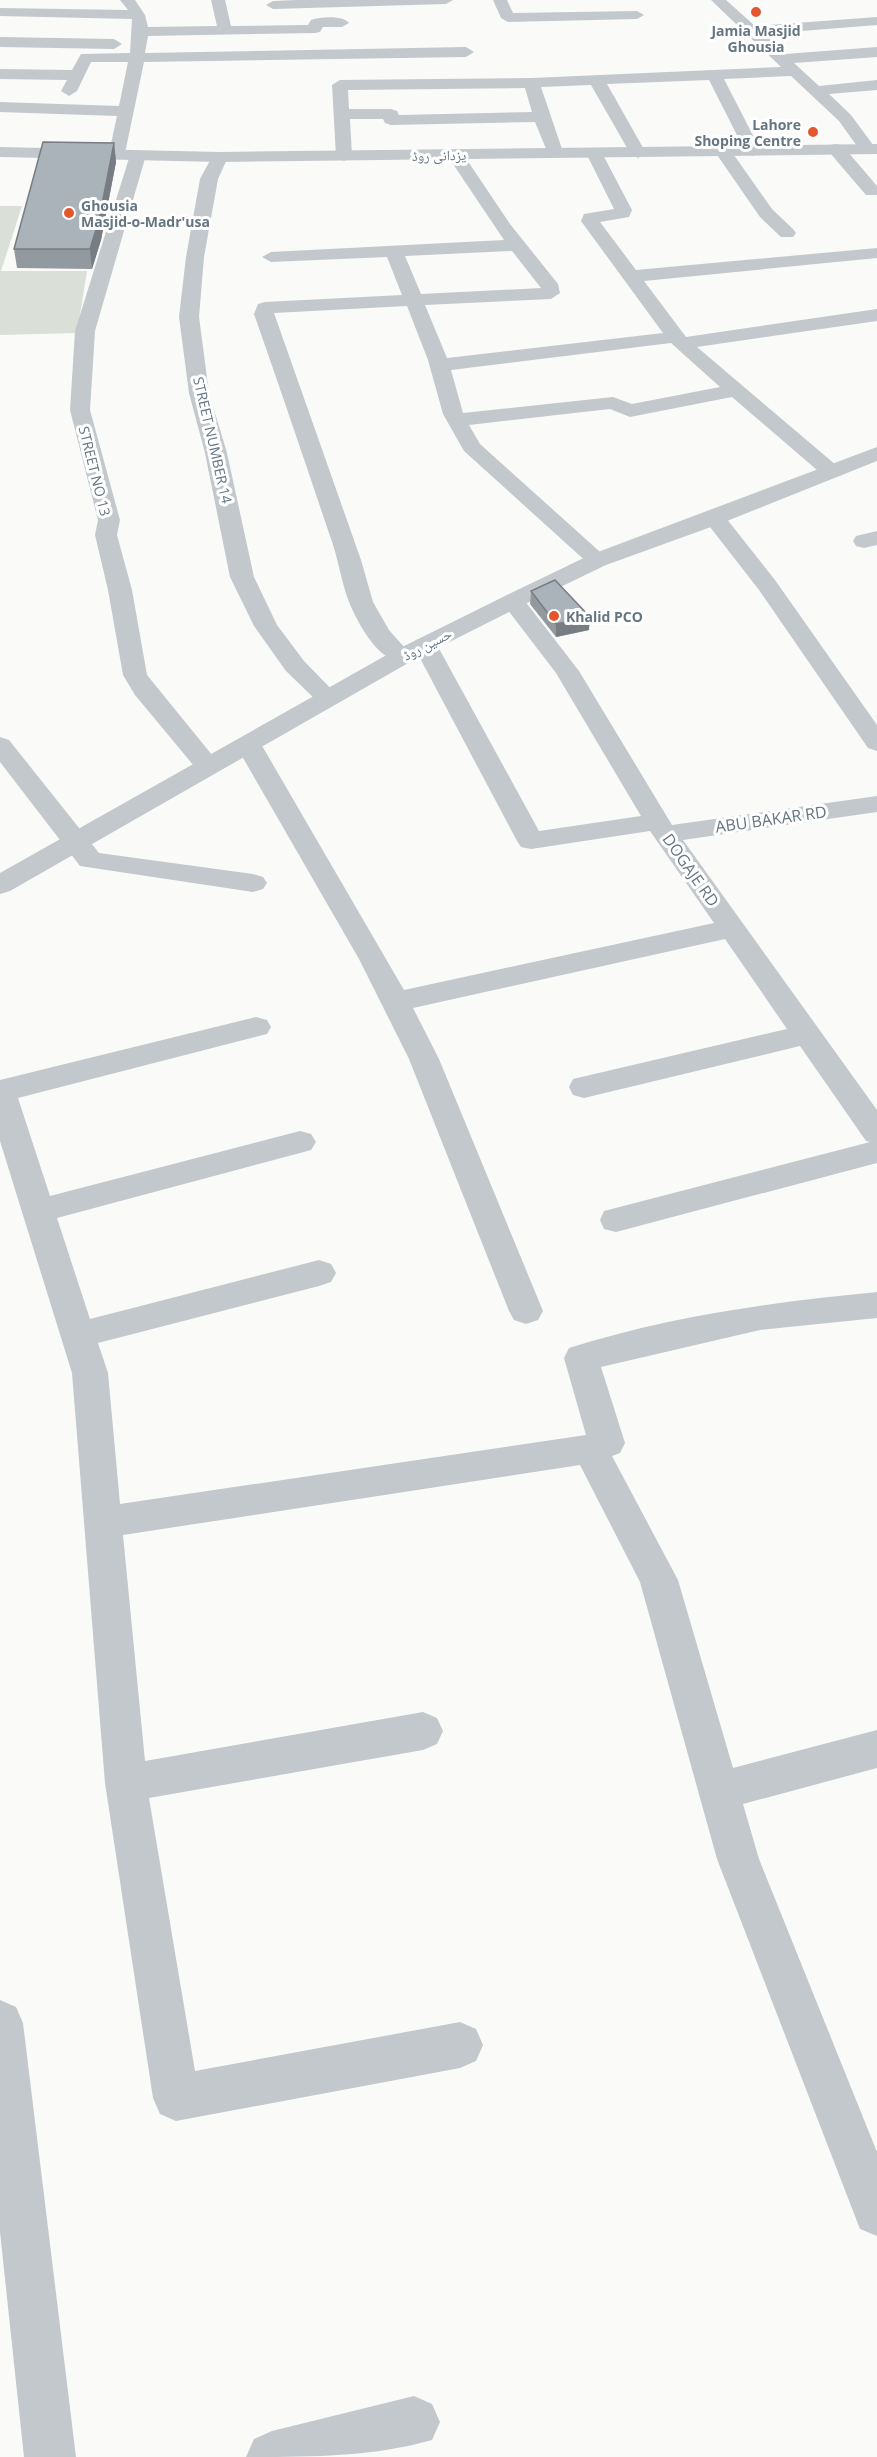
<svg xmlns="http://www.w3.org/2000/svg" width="877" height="2457" font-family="'Open Sans','Noto Naskh Arabic',sans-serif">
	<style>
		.green { fill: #dadfd7 }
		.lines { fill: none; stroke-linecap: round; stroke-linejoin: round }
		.minor { fill: #c3c8cc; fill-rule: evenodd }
		.tertiary { fill: #c3c8cc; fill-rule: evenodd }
		.wall { fill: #929a9f }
		.shaded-wall { fill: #777d82 }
		.building { fill: #aab3b9; stroke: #777d82; stroke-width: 1.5 }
		.poi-dot { fill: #e4572e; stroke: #fff; stroke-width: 2 }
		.labels { text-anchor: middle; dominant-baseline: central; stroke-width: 6; stroke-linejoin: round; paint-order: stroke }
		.far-poi-label { font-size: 14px; font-weight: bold; fill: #657683; stroke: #fff; text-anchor: start }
		.far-street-label { font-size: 14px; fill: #657683; stroke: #fff }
		.street-label { font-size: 16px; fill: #657683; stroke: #fff }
	</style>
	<rect width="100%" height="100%" fill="#fafaf8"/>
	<path class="green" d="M0,206H22L1,271H87L77,333L0,335Z"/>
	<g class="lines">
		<path class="minor" d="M120,0H135L145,15L148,27L217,26L211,0H225L231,26L308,25L311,20C321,17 342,15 349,23L342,27H323L320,32L315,33L148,36L145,53L466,47L474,52L466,57L144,62L125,153L117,158L109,153L117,116L0,112V102L119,106L128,62H91L77,91L69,96L61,91L67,80L0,79V69L72,70L81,54L130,53L132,19L0,16V8L128,10Z
			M296,0H453L446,4L273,9L266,5L273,1Z
			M493,0H507L513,13L637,11L644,15L637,19L508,22L501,18Z
			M711,0H726L755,26L877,17V25L764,34L785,54L877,47V57L794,63L819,86L877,80V90L829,94L851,115L876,149L874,153H862L839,121L791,76L724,79L761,151L753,156L745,151L709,80L607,84L646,153L638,158L630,153L591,85L541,87L563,152L561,156H549L535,122L391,125L385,123L383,119H350L352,156L344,161L336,156L332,85L340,80L532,78L781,67ZM525,88L532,112L399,115L397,111L391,109H349L348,90Z
			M0,37L114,39L122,44L114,49L0,47Z
			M836,144L842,145L877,186V195H866L830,153L828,149L830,145Z
			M723,147L729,148L772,209L793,229L796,233L793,237H781L760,217L715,152Z
			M594,148L602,153L632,210L629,217L600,222L636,270L877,248V258L644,281L686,337L877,309V321L697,347L843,471L840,476H824L732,397L630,417L610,409L469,425L480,444L609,560L606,565H590L464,451L443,414L428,360L407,306L274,313L361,560L373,602L389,630L413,657L410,662C382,669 358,624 349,602C341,581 338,557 330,536C305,462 280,388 254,314L258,304L265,302L402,295L387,257L271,262L262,257L271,252L504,240L447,155L455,150L461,151L510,224L558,284L560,293L551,299L425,305L447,358L663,333L581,221L584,214L614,209L586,153ZM512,251L541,288L421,294L405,256ZM671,343L720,387L632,404L613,397L463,413L451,370Z
			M138,150L146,155L95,331L90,410L120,520L117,535L132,590L147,675L221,766L217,772L208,774L199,772L135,695L123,675L108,590L95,535L98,520L70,410L75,331L130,155Z
			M220,152L228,157L218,179L204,257L199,317L209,393L227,453L254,577L277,625L304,661L340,698L337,703L328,705L319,703L286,671L254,626L230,577L205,453L189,393L179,317L186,257L200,179L214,153Z
			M714,511L722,513L775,580L877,725V751L868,748L759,590L703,518L706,513Z
			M877,531V545L864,548L856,546L853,541L856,536Z
			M513,594L521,596L579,671L672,825L877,796V812L683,840L877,1110V1163L616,1232L604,1229L600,1220L604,1211L870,1142L866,1141L800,1046L584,1098L573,1095L569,1087L573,1079L787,1029L725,939L413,1008L439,1059L543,1311L538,1320L526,1324L514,1320L509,1311L409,1059L359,959L235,744L239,739L248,736L257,739L261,744L404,990L714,923L650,831L531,849L521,847L517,841L413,645L416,640L425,638L434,640L437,645L539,831L641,816L556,673L501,601L505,596Z
			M0,737L9,740L99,853L253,874L263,877L267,883L263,889L253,892L80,866L0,762Z
			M256,1017L267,1020L271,1027L267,1034L18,1098L50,1196L300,1131L311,1134L316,1142L311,1150L300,1153L57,1218L90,1319L319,1260L331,1264L336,1273L331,1282L319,1286L98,1343L108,1373L120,1504L586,1435L564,1358L569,1348C669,1316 773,1302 877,1292V1318L760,1330L601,1367L625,1443L620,1453L612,1456L678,1580L733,1768L877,1730V1768L743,1804L759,1859L877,2152V2236L860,2229L717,1859L640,1582L580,1465L123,1535L145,1761L423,1712L437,1718L443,1731L437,1744L423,1750L149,1798L195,2071L460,2022L476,2029L483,2045L476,2061L460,2068L176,2121L160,2114L153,2098L105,1783L72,1373L0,1141V1080Z
			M0,2000L16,2007L23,2023L76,2457H24L0,2232Z
			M414,2396L432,2404L440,2422L432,2440C373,2457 309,2457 246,2457L254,2439L272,2431Z"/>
		<path class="tertiary" d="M877,144V154L220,162L0,157V147L220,152Z
			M877,447V461L722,523L606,565L521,606L410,662L10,891L0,894V873L392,652L505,596L590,555Z"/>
	</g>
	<path class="wall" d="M114,143L116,162L101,240L92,269L17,268L14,249Z
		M531,591L589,630L556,637L530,604Z"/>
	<path class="shaded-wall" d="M114,143L116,162L101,240L92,269L90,249Z
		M590,617L589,630L556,637V624Z"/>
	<path class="building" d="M43,142L114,143L99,220L90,249H14Z
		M555,580L590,617L556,624L531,591Z"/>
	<g class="poi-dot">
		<circle cx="756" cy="12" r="6"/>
		<circle cx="813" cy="132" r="6"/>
		<circle cx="69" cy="213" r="6"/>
		<circle cx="554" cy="616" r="6"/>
	</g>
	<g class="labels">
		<g class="far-poi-label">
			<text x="756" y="30" text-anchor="middle">Jamia Masjid<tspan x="756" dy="16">Ghousia</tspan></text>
			<text x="801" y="124" text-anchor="end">Lahore<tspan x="801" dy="16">Shoping Centre</tspan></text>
			<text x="81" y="205">Ghousia<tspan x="81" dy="16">Masjid-o-Madr'usa</tspan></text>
			<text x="566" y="616">Khalid PCO</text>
		</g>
		<g class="far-street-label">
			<text transform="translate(439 155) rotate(-1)">یزدانی روڈ</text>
			<text transform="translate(213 440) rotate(77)">STREET NUMBER 14</text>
			<text transform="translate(95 471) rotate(76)">STREET NO 13</text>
			<text transform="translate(427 644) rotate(-27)">حسین روڈ</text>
		</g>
		<g class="street-label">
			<text transform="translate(771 819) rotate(-8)">ABU BAKAR RD</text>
			<text transform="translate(691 870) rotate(55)">DOGAJE RD</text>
		</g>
	</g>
</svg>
